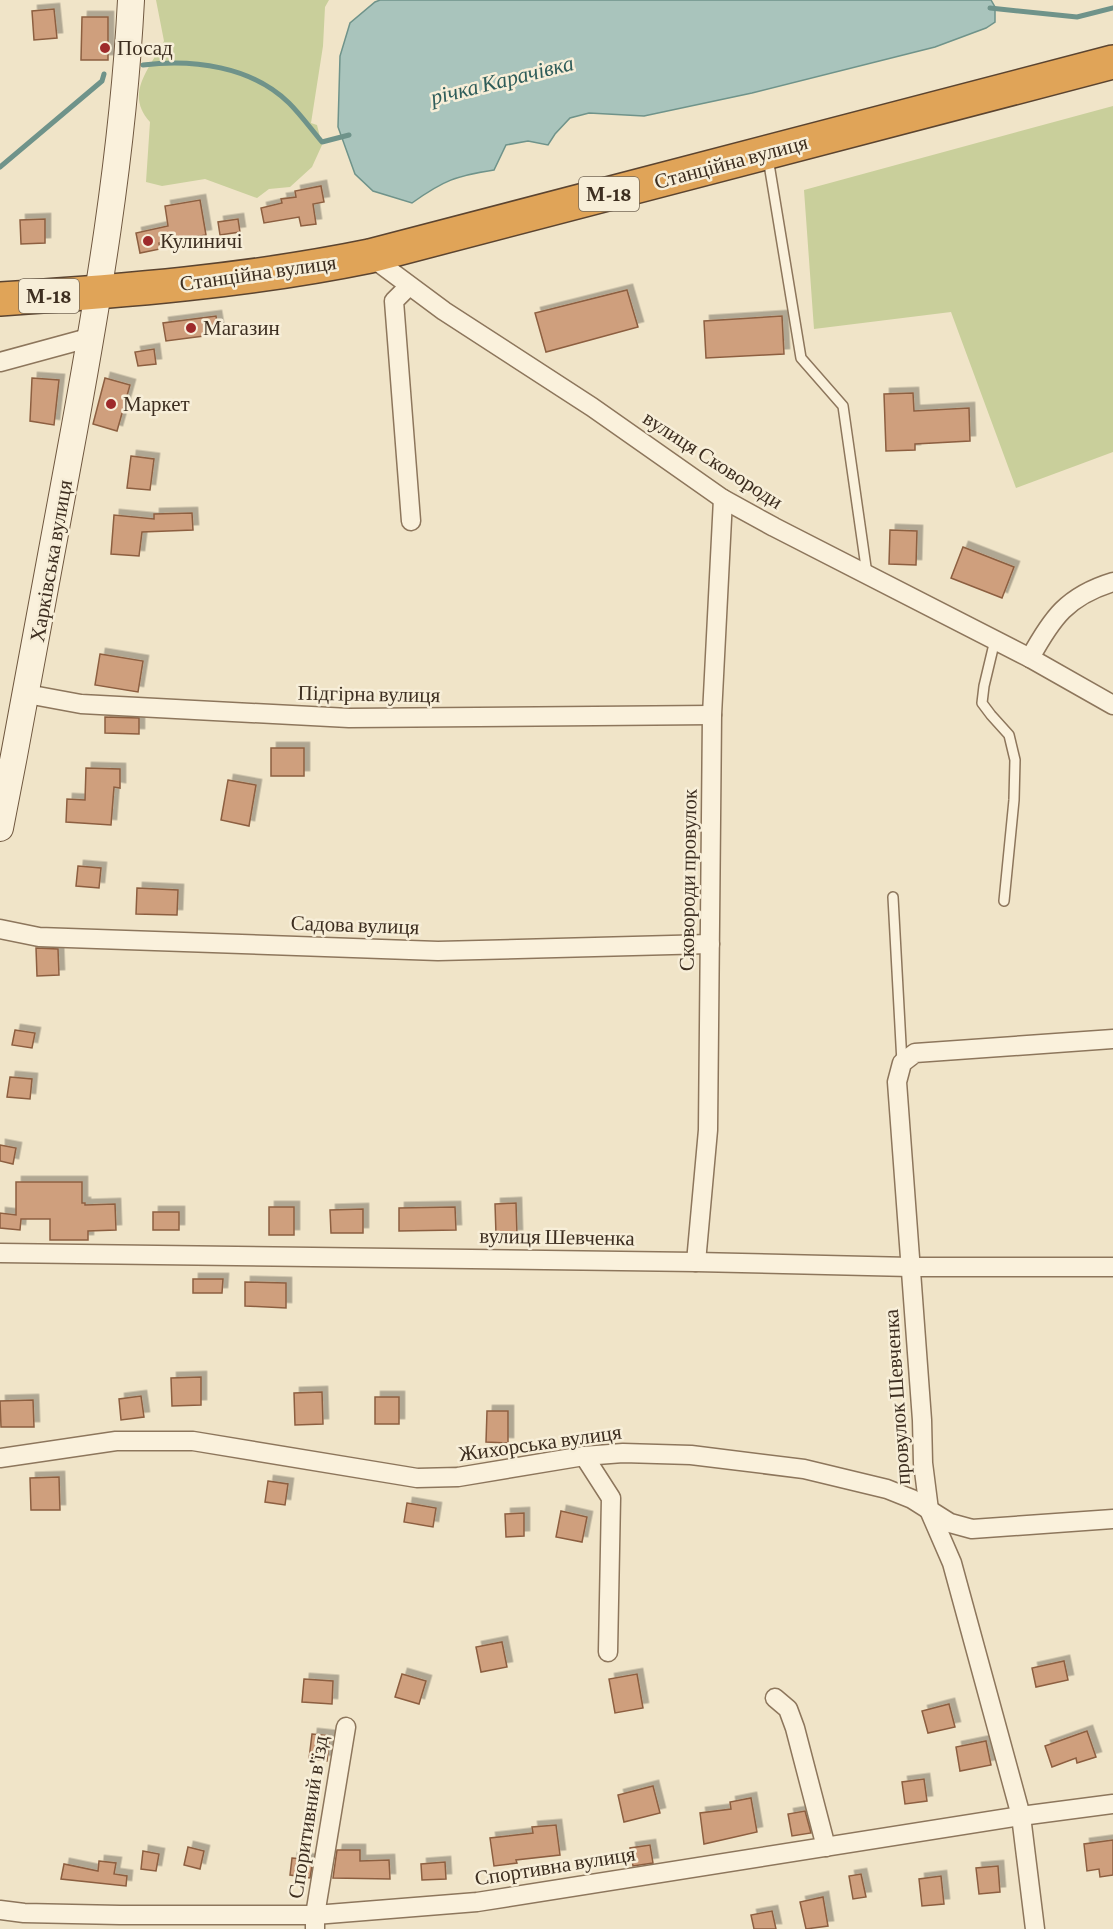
<svg xmlns="http://www.w3.org/2000/svg" width="1113" height="1929" font-family="'Crimson Pro',serif">
<defs>
<filter id="shadow"><feDropShadow dx="5.5" dy="-5.5" stdDeviation="0" flood-color="#0004"/></filter>
</defs>
<rect width="100%" height="100%" fill="#f0e4c8"/>
<g fill="#c9cf9b">
<path d="M156,0h173l-4,7 -2,39 -12,77 6,2 5,20 -10,22 -22,20 -21,2 -12,9 -52,-19 -43,7 -16,-4 4,-60c-26,-28 0,-54 14,-81z"/>
<polygon points="1113,106 1113,452 1016,488 951,312 814,329 804,190"/>
</g>
<path fill="#a9c4bc" stroke="#6f938a" stroke-width="1.5" d="M380,0h611l4,7v15l-9,6 -51,19 -183,46 -108,23 -55,-3 -19,5 -15,16 -7,11 -20,-4 -22,4 -12,25c-38,6 -50,10 -82,33l-39,-12 -18,-17 -17,-47 2,-71 10,-33 25,-21z"/>
<g fill="none" stroke-linecap="round" stroke-linejoin="round">
<g stroke="#6f938a" stroke-width="5">
<polyline points="990,8 1077,17 1113,8"/>
<path d="M143,65c50,-6 108,1 146,38 12,12 22,26 33,39l27,-7"/>
<polyline points="0,167 102,81 104,74"/>
</g>
</g>
<g fill="#cf9f7d" stroke="#8d5f41" stroke-width="1.5" filter="url(#shadow)">
<polygon points="54,9 57,38 34,40 32,11"/>
<polygon points="82,17 108,17 108,60 81,60"/>
<polygon points="321,186 324,202 313,204 316,224 301,226 299,217 264,223 261,208 282,203 281,199 296,197 295,191"/>
<polygon points="200,200 206,235 159,243 160,249 140,253 136,233 168,226 165,206"/>
<polygon points="45,219 45,243 21,244 20,220"/>
<polygon points="238,219 240,232 220,235 218,222"/>
<polygon points="627,290 638,327 546,352 535,313"/>
<polygon points="216,316 219,334 166,341 163,323"/>
<polygon points="782,316 784,354 706,358 704,321"/>
<polygon points="154,349 156,364 138,366 135,352"/>
<polygon points="32,378 59,380 54,425 30,421"/>
<polygon points="105,378 130,385 117,431 93,424"/>
<polygon points="913,393 914,411 969,408 970,441 915,444 915,450 886,451 884,394"/>
<polygon points="131,456 154,459 150,490 127,488"/>
<polygon points="192,513 193,530 142,532 139,556 111,554 114,515 154,519 154,514"/>
<polygon points="890,530 917,531 916,565 889,564"/>
<polygon points="963,547 1014,567 1002,598 951,578"/>
<polygon points="100,654 143,661 138,692 95,685"/>
<polygon points="105,717 139,718 139,734 105,733"/>
<rect x="271" y="748" width="33" height="28"/>
<polygon points="86,768 120,769 120,788 114,787 111,825 66,822 67,799 85,800"/>
<polygon points="228,780 256,785 249,826 221,820"/>
<polygon points="78,866 101,868 99,888 76,886"/>
<polygon points="137,888 178,890 177,915 136,914"/>
<polygon points="36,948 58,949 59,975 37,976"/>
<polygon points="15,1030 35,1033 32,1048 12,1045"/>
<polygon points="10,1077 32,1079 30,1099 7,1097"/>
<polygon points="0,1145 16,1148 13,1164 0,1161"/>
<polygon points="16,1182 82,1182 82,1203 85,1203 85,1205 115,1204 116,1230 88,1231 88,1240 50,1240 50,1219 21,1219 20,1230 0,1228 0,1213 16,1215"/>
<polygon points="516,1203 517,1235 496,1235 495,1204"/>
<rect x="269" y="1207" width="25" height="28"/>
<polygon points="455,1207 456,1230 399,1231 399,1208"/>
<polygon points="363,1209 363,1233 331,1233 330,1210"/>
<rect x="153" y="1212" width="26" height="18"/>
<polygon points="193,1279 223,1279 222,1293 193,1293"/>
<polygon points="245,1282 286,1283 286,1308 245,1306"/>
<polygon points="201,1377 201,1405 172,1406 171,1378"/>
<polygon points="322,1392 323,1424 295,1425 294,1393"/>
<polygon points="141,1396 144,1417 121,1420 119,1399"/>
<rect x="375" y="1397" width="24" height="27"/>
<polygon points="33,1400 34,1427 1,1427 0,1401"/>
<polygon points="487,1411 508,1411 508,1443 486,1442"/>
<polygon points="59,1477 60,1510 31,1510 30,1478"/>
<polygon points="268,1481 288,1484 285,1505 265,1502"/>
<polygon points="407,1503 436,1508 433,1527 404,1522"/>
<polygon points="561,1511 587,1517 582,1542 556,1537"/>
<polygon points="524,1513 524,1536 506,1537 505,1514"/>
<polygon points="502,1642 507,1667 481,1672 476,1647"/>
<polygon points="1064,1661 1068,1680 1036,1687 1032,1668"/>
<polygon points="402,1674 426,1681 419,1704 395,1697"/>
<polygon points="637,1674 643,1708 615,1713 609,1679"/>
<polygon points="304,1679 333,1681 332,1704 302,1702"/>
<polygon points="949,1704 955,1727 928,1733 922,1711"/>
<polygon points="1087,1731 1096,1757 1077,1763 1076,1758 1052,1767 1045,1746"/>
<polygon points="312,1734 330,1736 327,1761 309,1759"/>
<polygon points="986,1741 991,1765 960,1771 956,1747"/>
<polygon points="924,1779 927,1801 905,1804 902,1782"/>
<polygon points="653,1786 660,1813 624,1822 618,1795"/>
<polygon points="751,1798 757,1832 704,1844 700,1813 731,1809 730,1802"/>
<polygon points="805,1811 811,1833 792,1836 788,1814"/>
<polygon points="556,1825 560,1855 516,1860 517,1863 494,1866 490,1838 533,1833 532,1827"/>
<polygon points="1113,1840 1113,1875 1100,1877 1099,1869 1087,1871 1084,1844"/>
<polygon points="650,1845 653,1863 633,1866 630,1848"/>
<polygon points="188,1847 204,1851 200,1869 184,1865"/>
<polygon points="337,1850 360,1850 360,1861 389,1860 390,1879 333,1878"/>
<polygon points="143,1851 159,1854 156,1871 141,1869"/>
<polygon points="292,1858 313,1860 310,1878 290,1875"/>
<polygon points="99,1861 116,1863 114,1874 127,1876 126,1886 61,1879 64,1864 98,1871"/>
<polygon points="445,1862 446,1879 422,1880 421,1864"/>
<polygon points="998,1866 1000,1892 979,1894 976,1868"/>
<polygon points="861,1874 866,1897 853,1899 849,1876"/>
<polygon points="941,1876 944,1904 922,1906 919,1879"/>
<polygon points="823,1897 828,1926 806,1929 800,1902"/>
<polygon points="772,1911 776,1929 754,1929 751,1915"/>
</g>
<g fill="none" stroke-linecap="round" stroke-linejoin="round">
<g stroke="#8d765c" stroke-width="12">
<g id="lane">
<polyline points="768,158 801,358 843,406 867,574"/>
<polyline points="995,640 984,686 982,703 991,715 1009,735 1015,760 1014,800 1004,901"/>
<polyline points="893,897 902,1063"/>
</g>
</g>
<g stroke="#8d765c" stroke-width="21">
<g id="street">
<polyline points="370,256 444,311 592,407 723,499 774,527 1030,658 1113,705"/>
<polyline points="409,286 394,301 411,521"/>
<polyline points="0,362 92,337"/>
<path d="M1030,658c22,-40 37,-62 83,-76"/>
<polyline points="27,694 81,704 349,718 712,715"/>
<polyline points="0,929 39,937 438,951 710,944"/>
<polyline points="0,1253 696,1262 910,1267 1113,1267"/>
<polyline points="696,1262 708,1130 712,715 723,499"/>
<polyline points="584,1456 611,1498 608,1652"/>
<polyline points="0,1458 116,1441 193,1441 417,1478 458,1477 584,1456 623,1453 691,1455 804,1469 887,1489 912,1499 950,1523 972,1529 1113,1519"/>
<polyline points="775,1698 788,1709 795,1728 826,1847"/>
<polyline points="0,1910 24,1913 120,1915 315,1915 477,1902 1021,1816 1113,1804"/>
<polyline points="315,1929 315,1915 346,1727"/>
<polyline points="1035,1929 1021,1816 952,1563 929,1510 923,1463 922,1420 897,1082 902,1063 915,1053 1113,1039"/>
</g>
</g>
<g stroke="#6f573f" stroke-width="28">
<path id="secondary" d="M0,828c24,-123 47,-246 69,-370 28,-151 54,-304 62,-458"/>
</g>
<g stroke="#5b4430" stroke-width="36">
<path id="highway" d="M0,299c124,-8 248,-18 370,-43l743,-194"/>
</g>
<use href="#lane" stroke="#faf1dc" stroke-width="9"/>
<use href="#street" stroke="#faf1dc" stroke-width="18"/>
<use href="#secondary" stroke="#faf1dc" stroke-width="26"/>
<use href="#highway" stroke="#e0a458" stroke-width="33"/>
</g>
<g fill="#9e2a2b" stroke="#f7eed8" stroke-width="2">
<circle cx="105" cy="48" r="6"/>
<circle cx="148" cy="241" r="6"/>
<circle cx="191" cy="328" r="6"/>
<circle cx="111" cy="404" r="6"/>
</g>
<g text-anchor="middle" dominant-baseline="central" stroke-width="5" stroke-linejoin="round" paint-order="stroke">
<g fill="#f7eed8" stroke="#756857" stroke-width="1.5">
<rect x="579" y="177" width="60" height="34" rx="4.5"/>
<rect x="19" y="279" width="60" height="34" rx="4.5"/>
</g>
<g font-size="20" font-weight="bold" fill="#3d2e20">
<text x="609" y="194">М-18</text>
<text x="49" y="296">М-18</text>
</g>
<g font-size="21" fill="#3d2e20" stroke="#f7eed8" text-anchor="start">
<text x="117" y="48">Посад</text>
<text x="160" y="241">Кулиничі</text>
<text x="203" y="328">Магазин</text>
<text x="123" y="404">Маркет</text>
</g>
<g font-size="21" fill="#3d2e20" stroke="#f7eed8">
<text transform="translate(731 162) rotate(-15)">Станційна вулиця</text>
<text transform="translate(258 273) rotate(-8)">Станційна вулиця</text>
<text transform="translate(713 460) rotate(33)">вулиця Сковороди</text>
<text transform="translate(51 561) rotate(-80)">Харківська вулиця</text>
<text transform="translate(369 694) rotate(1)">Підгірна вулиця</text>
<text transform="translate(688 880) rotate(-89)">Сковороди провулок</text>
<text transform="translate(355 925) rotate(2)">Садова вулиця</text>
<text transform="translate(557 1237) rotate(1)">вулиця Шевченка</text>
<text transform="translate(897 1397) rotate(-94)">провулок Шевченка</text>
<text transform="translate(540 1443) rotate(-8)">Жихорська вулиця</text>
<text transform="translate(308 1817) rotate(-81)">Споритивний в'їзд</text>
<text transform="translate(555 1866) rotate(-9)">Спортивна вулиця</text>
</g>
<g font-size="22" font-style="italic" fill="#2f5d5a" stroke="#f7eed8">
<text transform="translate(502 80) rotate(-14)">річка Карачівка</text>
</g>
</g>
</svg>
